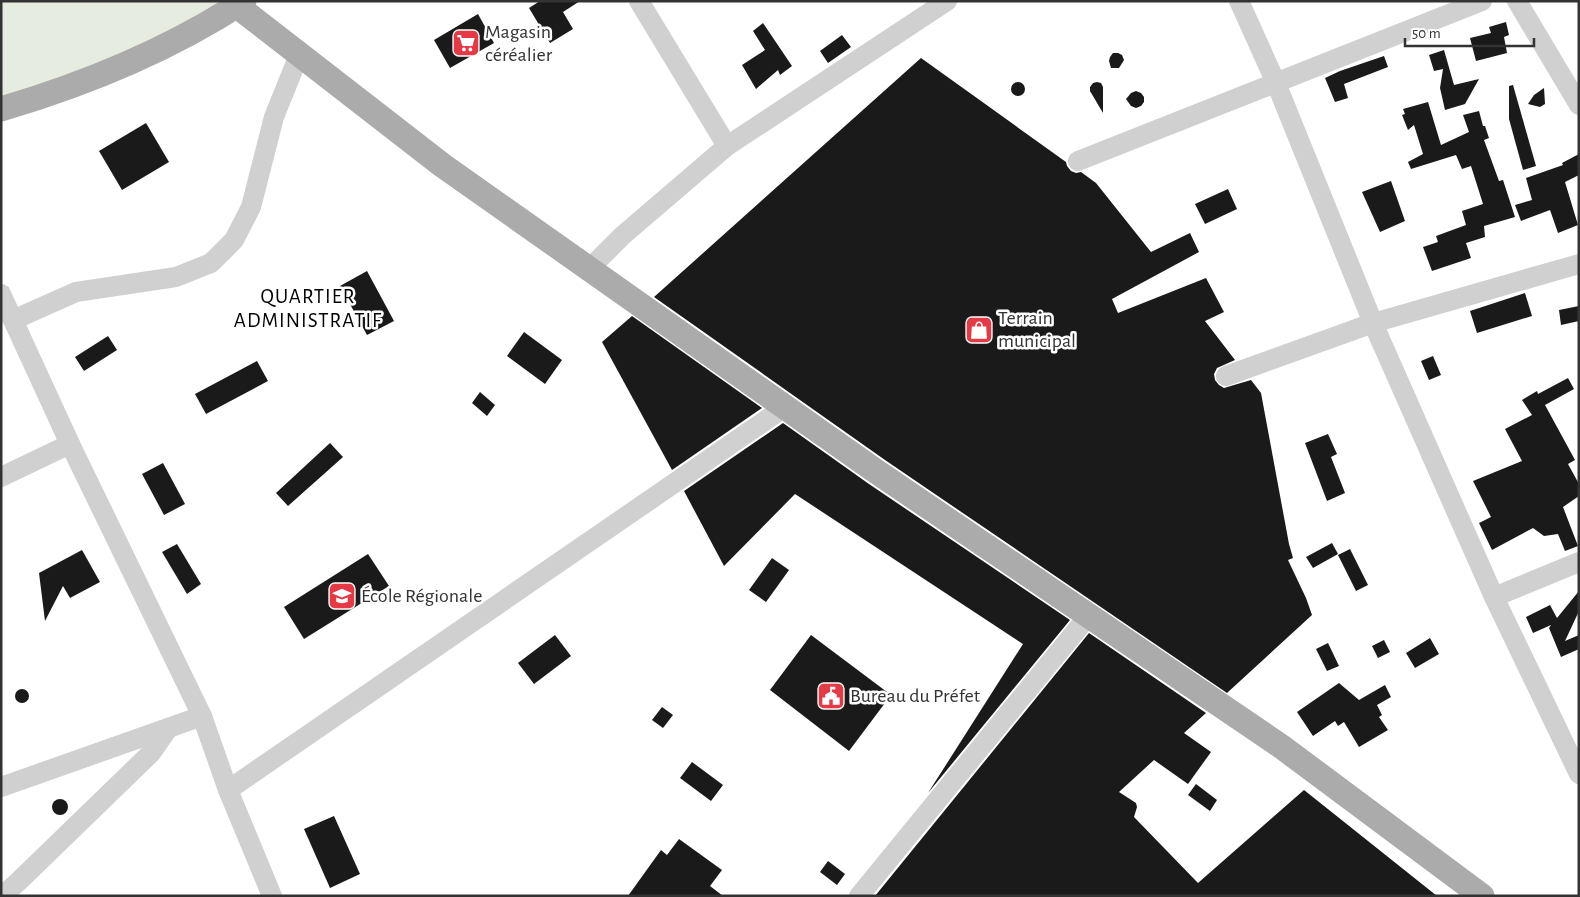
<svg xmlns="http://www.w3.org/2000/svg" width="1580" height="897" font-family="'Alegreya Sans',sans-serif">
<rect width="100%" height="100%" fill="#fff"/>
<polygon fill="#e6ecdf" points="1,1 245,1 107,73 1,100"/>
<g fill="#1a1a1a">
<polygon points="540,1 580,1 563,12 573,29 550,43 529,8"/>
<polygon points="478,14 494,43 450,68 434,40"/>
<polygon points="1506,22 1509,35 1504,37 1507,53 1476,61 1470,38 1491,33 1489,27"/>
<polygon points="763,23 792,66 780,75 778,70 756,89 742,65 765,50 753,31"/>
<polygon points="842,35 851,47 828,63 820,51"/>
<polygon points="1444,50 1454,85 1479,79 1465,104 1445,110 1440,88 1443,69 1434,71 1429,55"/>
<polygon points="1113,53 1118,53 1122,55 1124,60 1119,68 1111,68 1109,61 1110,57"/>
<polygon points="1384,56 1388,67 1344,84 1348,98 1335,102 1325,78 1340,71"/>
<polygon points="921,58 1066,162 1067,166 1071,171 1076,173 1081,172 1096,183 1151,252 1190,233 1199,252 1112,299 1118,313 1206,278 1224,312 1205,321 1235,360 1217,368 1214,374 1215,380 1219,385 1224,388 1251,380 1261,393 1289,544 1293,558 1288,560 1306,598 1312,615 1227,693 885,460 654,297"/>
<circle cx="1018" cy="89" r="7"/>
<polygon points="1097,82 1101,83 1103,87 1103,113 1090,91 1090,87 1093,83"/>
<polygon points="1513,85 1536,166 1523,170 1509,119 1509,86"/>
<polygon points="1544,88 1545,104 1540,107 1528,104 1534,95"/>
<polygon points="1136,91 1141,93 1144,97 1144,102 1141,106 1136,108 1131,106 1126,99 1131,93"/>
<polygon points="1428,102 1441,145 1469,132 1463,115 1479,111 1483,126 1485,126 1489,138 1484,140 1499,181 1503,180 1515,217 1484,226 1485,237 1466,243 1471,258 1432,271 1423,247 1438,242 1436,236 1466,225 1462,211 1483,204 1471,166 1462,169 1456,155 1411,169 1408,162 1423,154 1414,125 1408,130 1402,115 1405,114 1403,109"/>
<polygon points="146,123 169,162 122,190 99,151"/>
<polygon points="1579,154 1579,175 1565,182 1578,225 1558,233 1550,210 1521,221 1515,205 1532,200 1526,178 1563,165 1562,163"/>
<polygon points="1391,181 1405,221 1380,232 1362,192"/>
<polygon points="1228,189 1237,209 1205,224 1195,204"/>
<polygon points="367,271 394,321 367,335 340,286"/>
<polygon points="1525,293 1532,316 1477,333 1470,311"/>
<polygon points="1579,306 1579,321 1561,325 1559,310"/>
<polygon points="632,316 762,408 672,470 602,342"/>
<polygon points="524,332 562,360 545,384 507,356"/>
<polygon points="108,336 117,350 84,371 75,357"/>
<polygon points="1433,356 1441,375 1429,380 1421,361"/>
<polygon points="257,361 268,381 206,414 195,394"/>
<polygon points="1568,378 1574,389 1545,405 1575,460 1568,464 1579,484 1579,496 1563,507 1578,546 1565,551 1558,534 1544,536 1533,528 1492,550 1479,523 1491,517 1473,481 1522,461 1505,429 1532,415 1522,400 1537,391 1538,394"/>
<polygon points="480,392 495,405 487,416 472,403"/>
<polygon points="783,423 869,484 1070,620 928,793 1023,644 795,494 724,566 684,491"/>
<polygon points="1328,434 1337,454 1331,457 1345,493 1327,501 1305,443"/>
<polygon points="330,443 343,457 288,506 276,493"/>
<polygon points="163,463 185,504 164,515 142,474"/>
<polygon points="1332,543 1338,554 1313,568 1306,557"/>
<polygon points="177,544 201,584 187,594 162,552"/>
<polygon points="1350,549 1368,585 1356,591 1338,555"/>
<polygon points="82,550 100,582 70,598 63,586 45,621 39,573"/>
<polygon points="368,554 389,586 304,639 284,607"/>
<polygon points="772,558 789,570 766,602 749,590"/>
<polygon points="1579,591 1579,611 1565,641 1579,635 1579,649 1561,657 1549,628 1551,625 1533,633 1526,617 1550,605 1557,618"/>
<polygon points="1089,633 1206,713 1184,733 1211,752 1188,784 1154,760 1119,792 1136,803 1137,807 1134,817 1198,883 1304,790 1437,896 875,896"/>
<polygon points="555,635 571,656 534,684 518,663"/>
<polygon points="811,635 891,695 849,751 770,690"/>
<polygon points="1430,638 1439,654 1415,668 1406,653"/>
<polygon points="1384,640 1390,652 1378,658 1372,646"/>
<polygon points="1328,643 1339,666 1327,671 1316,649"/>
<polygon points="1339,683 1359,700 1385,685 1391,697 1377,705 1382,715 1379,717 1388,730 1359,747 1344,722 1338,726 1335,721 1313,736 1297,712"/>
<circle cx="22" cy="696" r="7"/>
<polygon points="662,707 673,715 663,728 652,720"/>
<polygon points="692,762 723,785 711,801 680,778"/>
<polygon points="1196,784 1217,800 1210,811 1188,795"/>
<circle cx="60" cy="807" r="8"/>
<polygon points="334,816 360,874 330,888 304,829"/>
<polygon points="679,839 722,870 710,886 723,896 628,896 661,850 667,855"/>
<polygon points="828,861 845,874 837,885 820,872"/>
</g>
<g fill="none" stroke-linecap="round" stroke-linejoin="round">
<g stroke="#d0d0d0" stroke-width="20">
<polyline points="639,1 727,146"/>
<polyline points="1239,1 1276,83 1373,323 1494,597 1579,774"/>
<polyline points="1517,1 1579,105"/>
<polyline points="1078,161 1482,1"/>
<polyline points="589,269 622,236 727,146 947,1"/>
<polyline points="1,294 70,444"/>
<polyline points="13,320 76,292 176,277 211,263 234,240 251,207 274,117 299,55"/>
<polyline points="1226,376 1373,323 1579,264"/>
<polyline points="1,477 70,444 202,716 228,790 272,896"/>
<polyline points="1494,597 1579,562"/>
<polyline points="1,787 202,716"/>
<polyline points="228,790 785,407"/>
<polyline points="2,896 19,881 151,753 167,730"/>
<polyline points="859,896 1089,615"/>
</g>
<g stroke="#ababab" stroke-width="25">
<polyline points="237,6 442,165 877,472 1282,747 1482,896"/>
<path d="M1,109c85,-25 168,-59 243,-108"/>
</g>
</g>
<defs>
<g id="supermarket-square" transform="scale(1.4375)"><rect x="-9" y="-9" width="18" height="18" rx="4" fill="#e63946" stroke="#fff"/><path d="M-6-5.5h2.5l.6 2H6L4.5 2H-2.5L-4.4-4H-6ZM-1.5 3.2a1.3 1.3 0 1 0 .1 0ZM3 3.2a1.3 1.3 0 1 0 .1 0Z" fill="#fff"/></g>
<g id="shop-square" transform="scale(1.4375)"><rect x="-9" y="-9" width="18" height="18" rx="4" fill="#e63946" stroke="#fff"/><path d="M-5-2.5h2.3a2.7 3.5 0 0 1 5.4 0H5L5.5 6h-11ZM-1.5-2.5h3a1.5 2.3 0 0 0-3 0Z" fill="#fff"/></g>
<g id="school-square" transform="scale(1.4375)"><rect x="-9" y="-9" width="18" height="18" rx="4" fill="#e63946" stroke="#fff"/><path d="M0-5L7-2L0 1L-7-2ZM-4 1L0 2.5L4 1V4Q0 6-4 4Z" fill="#fff"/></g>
<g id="civic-square" transform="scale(1.4375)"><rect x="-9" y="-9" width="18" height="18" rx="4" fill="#e63946" stroke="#fff"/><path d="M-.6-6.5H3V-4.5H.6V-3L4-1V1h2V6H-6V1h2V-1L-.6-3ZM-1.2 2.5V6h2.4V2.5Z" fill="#fff"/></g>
</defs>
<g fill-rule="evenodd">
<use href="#supermarket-square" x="466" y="43"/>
<use href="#shop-square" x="979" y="330"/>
<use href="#school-square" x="342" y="596"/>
<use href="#civic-square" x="831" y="696"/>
</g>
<g text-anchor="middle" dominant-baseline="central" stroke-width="5" stroke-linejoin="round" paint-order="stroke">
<g font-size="20" fill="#333" stroke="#fff" text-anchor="start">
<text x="485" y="32">Magasin<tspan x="485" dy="23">céréalier</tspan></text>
<text x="998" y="318">Terrain<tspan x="998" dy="23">municipal</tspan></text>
<text x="361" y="596">École Régionale</text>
<text x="850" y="696">Bureau du Préfet</text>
</g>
<g font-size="21" letter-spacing="1" fill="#000" stroke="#fff">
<text x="308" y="296">QUARTIER<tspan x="308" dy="24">ADMINISTRATIF</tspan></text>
</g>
</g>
<rect width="1580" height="897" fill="none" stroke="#333333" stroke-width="5"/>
<path d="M1405 38v8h129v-8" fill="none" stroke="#333333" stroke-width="2.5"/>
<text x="1412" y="38" font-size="15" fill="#333333" stroke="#ffffff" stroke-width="4" paint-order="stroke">50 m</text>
</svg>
